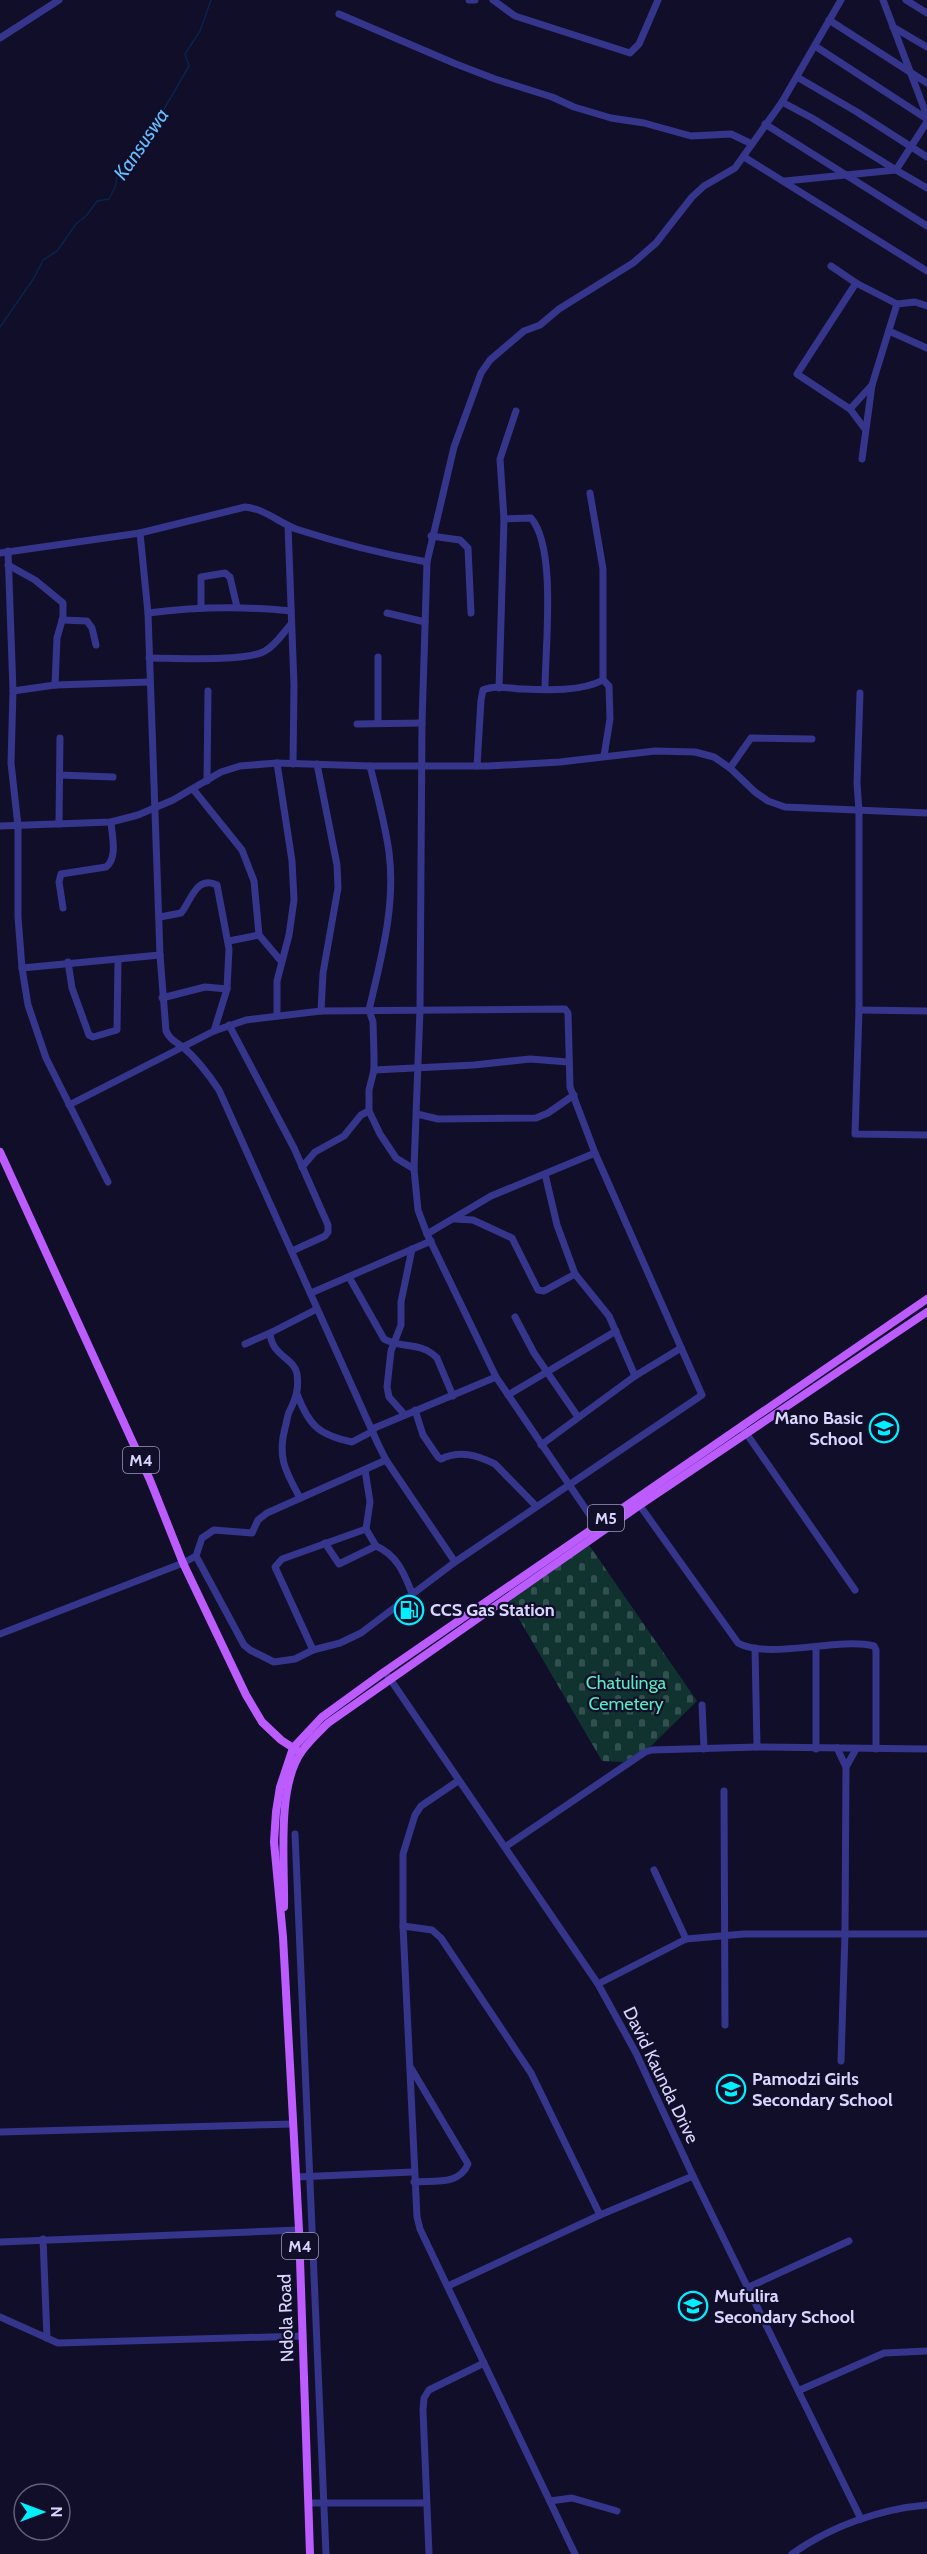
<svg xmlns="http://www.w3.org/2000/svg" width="927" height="2554" font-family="Cabin,sans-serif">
<defs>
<pattern id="cemetery-stones" width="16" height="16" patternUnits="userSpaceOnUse" patternTransform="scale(1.5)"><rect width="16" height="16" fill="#103330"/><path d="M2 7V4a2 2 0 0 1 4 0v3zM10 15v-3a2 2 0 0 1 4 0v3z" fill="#32504f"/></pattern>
</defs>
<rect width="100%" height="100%" fill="#110e29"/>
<polygon fill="url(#cemetery-stones)" points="589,1545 697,1701 649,1748 623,1762 602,1761 508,1600"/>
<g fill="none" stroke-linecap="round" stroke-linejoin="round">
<polyline stroke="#08244d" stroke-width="1.5" points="0,327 34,278 43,260 57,251 76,224 87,215 97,201 109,199 116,185 117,173 137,156 189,66 185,54 200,31 211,0"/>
<g stroke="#35358b" stroke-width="7">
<polyline points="469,0 475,0"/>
<polyline points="493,0 515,16 630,53 639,44 658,0"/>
<polyline points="883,0 927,116"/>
<polyline points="906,0 927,13"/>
<polyline points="339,14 456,64 495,79 552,97 574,107 611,118 644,123 691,136 731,134 752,144"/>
<polyline points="829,20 927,83"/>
<polyline points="893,27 927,47"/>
<polyline points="0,38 59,0"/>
<polyline points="815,46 927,119"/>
<polyline points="797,77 857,112 927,157"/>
<polyline points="782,102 812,118 896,170 785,181"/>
<polyline points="927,122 896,170 927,188"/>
<polyline points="765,124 927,226"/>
<polyline points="744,157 927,271"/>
<polyline points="831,266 856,283 897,304"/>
<polyline points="856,283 797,374 850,409 865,429"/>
<polyline points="889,331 927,348"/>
<polyline points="850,409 872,385 897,304 915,302 927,306"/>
<polyline points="862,459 872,385"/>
<path d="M504,519l27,-1c26,30 14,131 14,171"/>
<polyline points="288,526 294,685 293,764"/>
<polyline points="431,536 460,540 468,548 471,613"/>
<polyline points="8,551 13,691 11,763 18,826 18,917 22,968 160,955"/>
<path d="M0,553l140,-20 105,-26c20,2 33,15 51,22 43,14 86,25 131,33"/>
<polyline points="8,565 35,580 63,603 63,617 57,638 55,685"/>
<polyline points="201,608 201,577 225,573 230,577 237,607"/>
<path d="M148,613c47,-6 95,-7 143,-2"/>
<polyline points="387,613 425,622"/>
<polyline points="62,620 87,621 92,628 96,645"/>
<polyline points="378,657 378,723"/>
<path d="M149,658c23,0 98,4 116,-7 11,-6 18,-18 26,-27"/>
<polyline points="603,680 609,686 610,719 604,756"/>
<polyline points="499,688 504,519 500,459 516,411"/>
<polyline points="13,691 55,685 149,682"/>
<polyline points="860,693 857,783 859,812 859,1010 855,1134 927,1135"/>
<polyline points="357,724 422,723"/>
<polyline points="277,763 292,861 294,900 289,935 277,981 277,1016"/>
<polyline points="317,764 337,865 338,888 323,973 321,1011"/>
<path d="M370,766c7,28 15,57 19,86 7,54 -8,106 -20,158l4,12 1,33v15l-5,20v21l11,23 16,24 18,11"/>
<path d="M477,766l4,-66 2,-10c11,-5 25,-2 37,-1 25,1 61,3 83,-9v-111l-13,-76"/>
<polyline points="730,768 751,738 812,739"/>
<polyline points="60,775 113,777"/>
<polyline points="207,781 208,691"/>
<polyline points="193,789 242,850 254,881 259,935 281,961"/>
<polyline points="59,824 60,738"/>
<polyline points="0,826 111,822 138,815 173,800 221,772 240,766 277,763 370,766 488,766 560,762 655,751 695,752 714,757 730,768 755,792 768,801 785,807 927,813"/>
<path d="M63,908l-4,-26 2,-8 45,-7c12,-9 6,-31 5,-45"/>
<path d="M160,917l21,-4c10,-12 15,-38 36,-28l12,64 -2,40 -13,42"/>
<polyline points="229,941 259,935"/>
<polyline points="68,962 72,988 89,1035 93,1037 117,1030 118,960"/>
<polyline points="22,968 28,1005 46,1058 108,1182"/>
<polyline points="162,998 205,987 227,989"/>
<polyline points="859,1010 927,1011"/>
<polyline points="229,1025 294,1148 328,1225 328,1232 325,1236 292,1251"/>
<polyline points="374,1070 474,1065 530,1059 568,1062"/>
<path d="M69,1105l145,-74 32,-11 75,-9 244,-2 3,4 2,74 25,66 107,242 -247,167 -69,-102 -8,-16 -159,-354c-10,-15 -21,-30 -35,-42 -8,-6 -14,-8 -18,-17l-6,-76 -12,-342 -8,-80"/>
<polyline points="417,1114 438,1119 536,1118 548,1113 574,1095"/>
<polyline points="302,1167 315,1152 344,1136 361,1115 369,1111"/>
<polyline points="545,1174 557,1225 575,1274 609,1316 635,1376 681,1348"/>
<polyline points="455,1219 473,1220 512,1238 538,1290 544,1291 575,1274"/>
<polyline points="427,1234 491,1196 595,1153"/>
<path d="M349,1277l35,62c17,10 37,2 53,19l16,38"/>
<polyline points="311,1293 431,1241"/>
<polyline points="515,1317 534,1353 578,1417"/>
<polyline points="245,1344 270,1333"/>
<path d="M297,1394c12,32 22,41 55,48l21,-11"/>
<polyline points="508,1395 616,1331"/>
<path d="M415,1410l8,25 15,22 3,2c19,-9 36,-4 54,5l41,42"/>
<polyline points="405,1415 389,1397 387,1387 391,1351 401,1325 401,1302 412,1249"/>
<polyline points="372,1429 496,1377"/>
<polyline points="744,1430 855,1590"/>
<polyline points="541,1445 635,1376"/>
<polyline points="365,1470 370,1502 366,1529 376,1546"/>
<path d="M300,1498c-14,-26 -23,-40 -15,-70 2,-6 2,-13 5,-18 6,-12 9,-21 7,-36 -3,-17 -25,-17 -27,-41l47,-24"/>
<path d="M638,1503l100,140c30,17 100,-6 136,3l2,4v99"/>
<polyline points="600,1530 496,1377 427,1234 418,1210 414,1169 420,1009 422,723 427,562 454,447 481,373 490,360 524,331 540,325 559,309 633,263 656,243 692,197 704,186 735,168 782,102 841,0"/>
<path d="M325,1543l14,21 37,-18c21,9 28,27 36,47"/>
<polyline points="196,1556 244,1645 250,1650 274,1662 295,1659 313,1650 340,1643 361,1633 455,1562"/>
<polyline points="0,1634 183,1563 196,1556 202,1538 214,1530 252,1533 258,1520 267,1513 386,1460"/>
<polyline points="755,1648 757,1747"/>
<polyline points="313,1650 275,1567 282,1559 366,1529"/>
<polyline points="388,1676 598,1984 636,2053 693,2176 861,2519"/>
<polyline points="702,1705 704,1749"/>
<polyline points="837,1748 846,1767 845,1933 841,2061"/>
<polyline points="816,1749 816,1647"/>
<polyline points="846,1767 856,1749"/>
<polyline points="458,1781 421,1806 415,1815 403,1854 403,1926 417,2217 420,2229 575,2554"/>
<polyline points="724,1791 725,2025"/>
<polyline points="295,1834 326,2554"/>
<polyline points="505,1847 645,1752 652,1750 757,1747 927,1749"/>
<polyline points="654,1870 686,1939"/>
<polyline points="403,1926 432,1930 441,1938 531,2073 600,2215"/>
<polyline points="598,1984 686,1939 744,1934 927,1934"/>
<path d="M411,2068l57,96c-9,22 -35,16 -54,18"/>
<polyline points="0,2132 293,2124"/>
<polyline points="296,2177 413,2172"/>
<polyline points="43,2239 47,2338"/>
<polyline points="0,2242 299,2230"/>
<polyline points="448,2286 600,2215 693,2176"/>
<polyline points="749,2287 849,2241"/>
<polyline points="0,2317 58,2343 303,2336"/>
<polyline points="800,2390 884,2353 927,2351"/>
<polyline points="550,2501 572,2498 617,2511"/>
<polyline points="308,2503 426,2503"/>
<polyline points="429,2554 423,2410 424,2398 429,2390 484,2363"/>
<path d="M792,2554c39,-28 88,-45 135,-49"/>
</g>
<g stroke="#bc5cff" stroke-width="8">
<polyline points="0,1152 150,1480 183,1563 246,1695 262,1722 281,1740 298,1751"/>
<path d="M284,1907c1,-44 -8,-120 18,-156 8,-11 17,-19 26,-28l312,-218 287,-193"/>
<polyline points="310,2554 299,2230 283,1937 274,1842 276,1812 280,1787 293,1748 322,1717 384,1672 927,1299"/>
</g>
</g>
<defs>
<g id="school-ring" transform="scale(1.5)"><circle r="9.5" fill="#110e29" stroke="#01efff" stroke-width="1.5"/><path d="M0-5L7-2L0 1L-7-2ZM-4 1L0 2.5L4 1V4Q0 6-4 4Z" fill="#01efff"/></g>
<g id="fuel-ring" transform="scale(1.5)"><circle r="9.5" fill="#110e29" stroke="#01efff" stroke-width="1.5"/><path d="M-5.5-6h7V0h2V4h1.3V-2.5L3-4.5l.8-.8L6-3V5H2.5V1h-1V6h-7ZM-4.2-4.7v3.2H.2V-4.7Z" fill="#01efff"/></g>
</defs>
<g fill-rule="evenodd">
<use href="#school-ring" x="884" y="1428"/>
<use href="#fuel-ring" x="409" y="1610"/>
<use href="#school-ring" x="731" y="2089"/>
<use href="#school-ring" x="693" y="2306"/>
</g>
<g text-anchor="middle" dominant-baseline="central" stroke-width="4.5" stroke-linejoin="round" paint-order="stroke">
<g fill="#110e29" stroke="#9d99bf" stroke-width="1.5">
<rect x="123" y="1447" width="36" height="26" rx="4.5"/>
<rect x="588" y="1505" width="36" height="26" rx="4.5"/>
<rect x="282" y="2233" width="36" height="26" rx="4.5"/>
</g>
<g font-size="16" font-weight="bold" fill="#d9d5ff">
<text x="141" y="1460">M4</text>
<text x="606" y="1518">M5</text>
<text x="300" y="2246">M4</text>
</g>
<g font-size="18" font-weight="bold" fill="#d9d5ff" stroke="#110e29" text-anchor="start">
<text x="863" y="1418" text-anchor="end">Mano Basic<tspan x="863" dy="21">School</tspan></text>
<text x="430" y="1610">CCS Gas Station</text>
<text x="752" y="2079">Pamodzi Girls<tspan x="752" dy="21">Secondary School</tspan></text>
<text x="714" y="2296">Mufulira<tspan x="714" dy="21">Secondary School</tspan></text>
</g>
<g font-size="18" fill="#57e9bf" stroke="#110e29">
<text x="626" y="1683">Chatulinga<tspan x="626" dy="21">Cemetery</tspan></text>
</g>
<g font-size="18" fill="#d9d5ff" stroke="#110e29">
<text transform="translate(661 2075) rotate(64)">David Kaunda Drive</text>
<text transform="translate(286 2318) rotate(-92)">Ndola Road</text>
</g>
<g font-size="20" font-style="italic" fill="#63bdff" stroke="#110e29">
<text transform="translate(141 144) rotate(-56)">Kansuswa</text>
</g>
</g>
<g transform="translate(42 2512) rotate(90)"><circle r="28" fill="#110e29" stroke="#615e7f" stroke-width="1.5"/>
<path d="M0-4.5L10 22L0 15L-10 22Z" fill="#01efff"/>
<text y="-9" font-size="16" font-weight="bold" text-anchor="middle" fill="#d9d5ff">N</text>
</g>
</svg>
